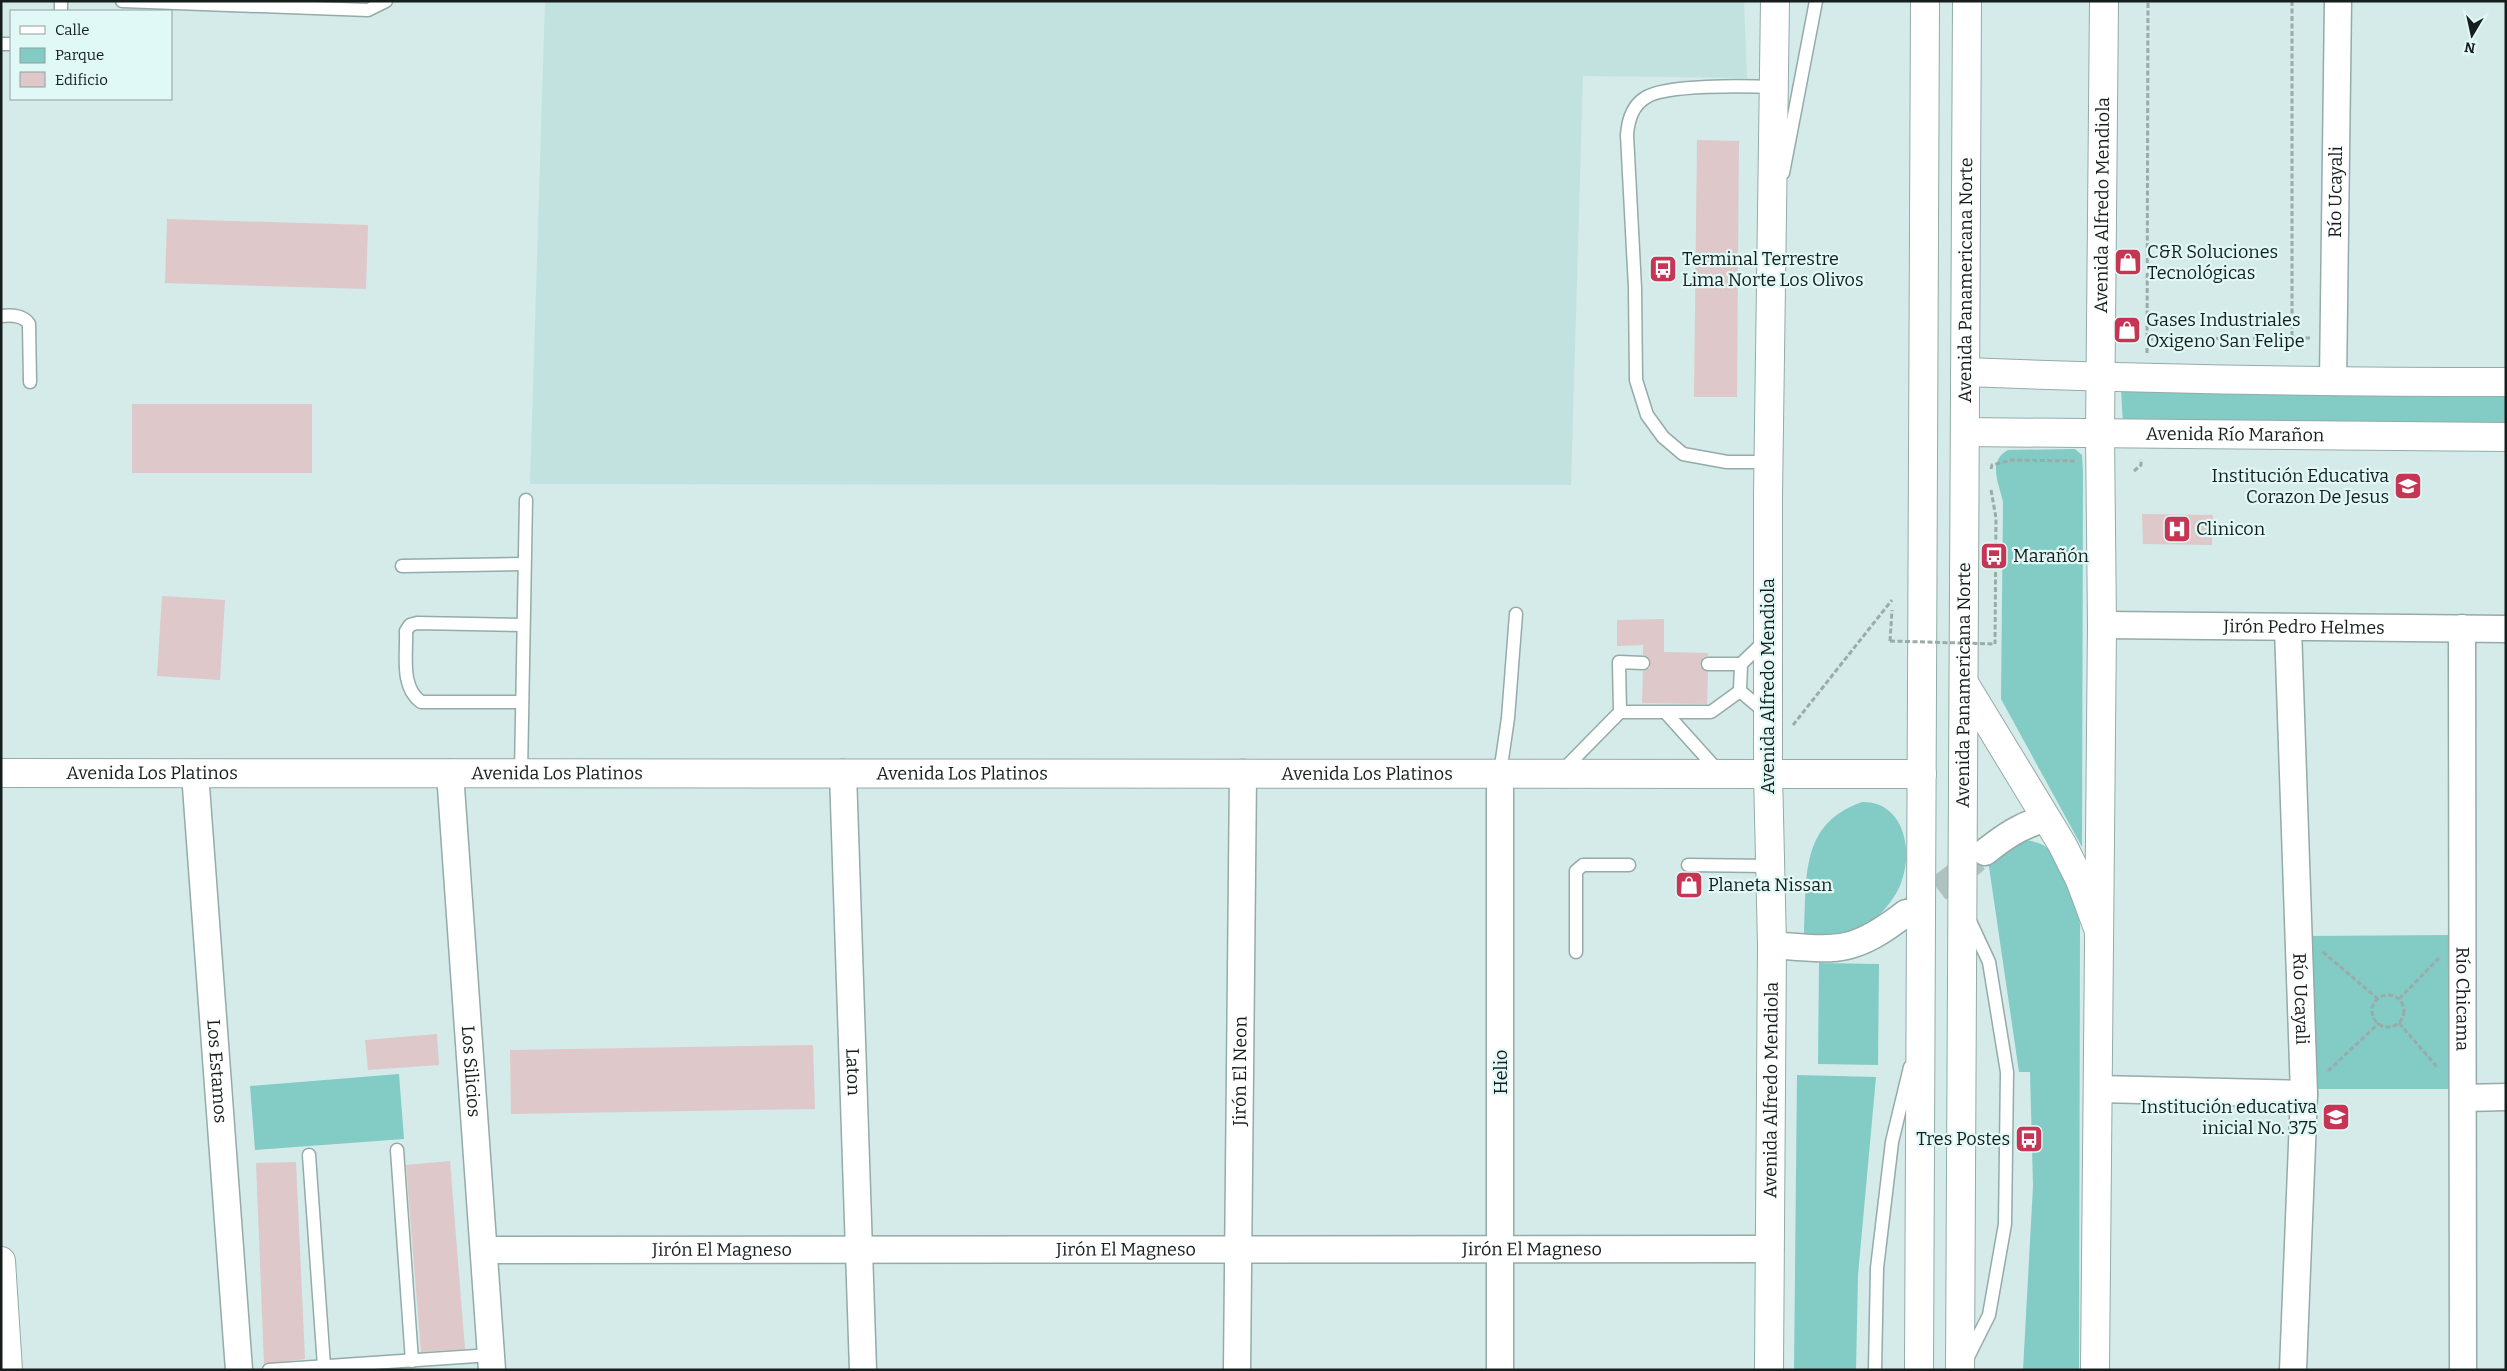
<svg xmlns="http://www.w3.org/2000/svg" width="2507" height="1371" font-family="Bitter,serif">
<rect width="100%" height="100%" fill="#d4ebe9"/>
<polygon fill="#c1e2df" points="545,1 1744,1 1747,78 1583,76 1571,485 530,484"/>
<g fill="#83cbc5">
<polygon points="2121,389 2506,393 2506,426 2123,425"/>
<path d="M2075,449l7,6 1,17 -1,375 -81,-148 2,-197c-4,-19 -16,-41 5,-52z"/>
<path d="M1862,802c42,-1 52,49 39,81 -8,21 -27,40 -47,48 -16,5 -33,3 -50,3 3,-56 -5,-110 58,-132z"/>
<path d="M2019,840c11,0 25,2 32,12 14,18 25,50 29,72l-1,446h-56l10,-184 -3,-114h-11l-31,-212z"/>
<polygon points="2451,935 2455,1089 2308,1089 2305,936"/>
<polygon points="1819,963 1879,964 1878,1065 1818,1064"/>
<polygon points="399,1074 404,1139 255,1150 250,1086"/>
<polygon points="1797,1075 1876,1077 1858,1275 1856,1370 1794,1370"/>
</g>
<g fill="#dec8c9">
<polygon points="1697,140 1739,141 1737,397 1694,397"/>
<polygon points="167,219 368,225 366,289 165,283"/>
<rect x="132" y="404" width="180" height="69"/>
<polygon points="2142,514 2213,515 2212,545 2143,544"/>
<polygon points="162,596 225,600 220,680 157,676"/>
<polygon points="1664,619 1664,652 1708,653 1708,656 1704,657 1700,664 1701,668 1708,672 1707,704 1642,703 1643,671 1650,668 1650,660 1643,655 1643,645 1617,646 1617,620"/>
<polygon points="437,1034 439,1065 368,1070 365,1040"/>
<polygon points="813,1045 815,1109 511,1114 510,1050"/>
<polygon points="450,1161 465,1349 421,1352 406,1165"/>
<polygon points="296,1162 305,1359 264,1364 256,1163"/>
</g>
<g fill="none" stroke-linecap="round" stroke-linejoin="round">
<polyline stroke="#aec2c0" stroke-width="26" stroke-dasharray="26 13" stroke-linecap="butt" points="1907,913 1977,859"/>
<g stroke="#94aba8" stroke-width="15">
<g id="service">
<polyline points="122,1 368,10 386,1"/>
<polyline points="61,11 61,1"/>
<polyline points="1,44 11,44"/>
<polyline points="1783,173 1816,1"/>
<path d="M1,316c11,-1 22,-1 28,8l1,58"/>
<path d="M1769,462h-42l-44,-8 -20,-17 -16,-22 -11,-35 -1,-92 -8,-153c1,-14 5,-29 18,-37 19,-14 103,-12 129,-11"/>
<polyline points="402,566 524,564"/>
<polyline points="1708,664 1741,664"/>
<path d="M522,702h-101c-21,-15 -14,-47 -15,-71l4,-6 7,-2 106,2"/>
<polyline points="1620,712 1711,712 1740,691"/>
<polyline points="1666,713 1720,773"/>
<polyline points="1766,713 1740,691 1741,664 1766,640"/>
<polyline points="1561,772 1620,712 1619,662 1643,663"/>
<polyline points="521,773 526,500"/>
<polyline points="1500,773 1508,718 1516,614"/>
<polyline points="1688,865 1769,866"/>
<polyline points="1576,952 1576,871 1583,865 1629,865"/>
<polyline points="397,1150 412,1361"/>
<polyline points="309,1155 324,1366"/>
<polyline points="1967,1359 1989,1315 2005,1224 2007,1072 1989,962 1969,919"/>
<polyline points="269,1370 491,1355"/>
<polyline points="1875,1370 1877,1268 1892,1142 1910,1067"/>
</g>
</g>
<g stroke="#94aba8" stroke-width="29">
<g id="minor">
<path id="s1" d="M2333,382l5,-381"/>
<path id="s2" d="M2102,625l404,4"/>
<path id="s3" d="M2288,628l16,466 -11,276"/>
<path id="s4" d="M2462,628l1,742"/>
<path id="s5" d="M195,773l44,597"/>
<path id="s6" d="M450,773l42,597"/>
<path id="s7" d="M843,773l20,597"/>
<path d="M1985,852c19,-15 36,-27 60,-33"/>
<path d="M1772,945c65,5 80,10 134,-32"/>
<polyline points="2098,1089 2304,1094"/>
<polyline points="2464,1098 2506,1097"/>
<path id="s8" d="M484,1250l1286,-1"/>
<path id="s9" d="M1237,1370l6,-597"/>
<polyline points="1500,1370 1500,773"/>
</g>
</g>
<g stroke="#94aba8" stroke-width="30">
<g id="tertiary">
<path d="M1965,372c180,7 360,10 541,10"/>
<path id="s10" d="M1965,432l541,5"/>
<path id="s11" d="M1,773l1921,1"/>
</g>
</g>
<g stroke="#94aba8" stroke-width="30">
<g id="secondary">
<polyline points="1,1261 8,1370"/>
<path id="s12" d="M1769,1370l3,-425 -4,-172v-277l7,-495"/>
<path id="s13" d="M2095,1370l7,-745 -2,-191 4,-433"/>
</g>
</g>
<g stroke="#94aba8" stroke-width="30">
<g id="motorway">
<polyline points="1964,683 2062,844 2080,880 2099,931"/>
<polyline points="1919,1370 1925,1"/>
<path id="s14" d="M1960,1370l7,-1369"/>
</g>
</g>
<g stroke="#99acaa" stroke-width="3" stroke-dasharray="5 2.5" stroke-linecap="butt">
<polyline points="2292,1 2292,338"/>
<polyline points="2148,339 2310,338"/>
<polyline points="2147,353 2148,1"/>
<polyline points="1991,469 1992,465 2012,460 2076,461"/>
<polyline points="2134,471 2141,465 2141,459"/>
<polyline points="1991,490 1996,518 1995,644"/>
<polyline points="1890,641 1892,610"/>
<polyline points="1793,725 1892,600"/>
<polyline points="2323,952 2378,999"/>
<circle cx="2388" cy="1011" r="16"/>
<polyline points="2399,999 2439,958"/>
<polyline points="2399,1023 2438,1068"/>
<polyline points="2328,1071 2379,1023"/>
</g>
<use href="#service" stroke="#fff" stroke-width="12"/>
<use href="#minor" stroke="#fff" stroke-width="26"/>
<use href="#tertiary" stroke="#fff" stroke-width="28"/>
<use href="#secondary" stroke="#fff" stroke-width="28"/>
<use href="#motorway" stroke="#fff" stroke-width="28"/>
<polyline stroke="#99acaa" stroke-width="3" stroke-dasharray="5 2.5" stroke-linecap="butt" points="1890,641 1995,644"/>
</g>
<defs>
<g id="shop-square" transform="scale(1.4375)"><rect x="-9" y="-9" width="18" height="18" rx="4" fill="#c63654" stroke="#e1f9f6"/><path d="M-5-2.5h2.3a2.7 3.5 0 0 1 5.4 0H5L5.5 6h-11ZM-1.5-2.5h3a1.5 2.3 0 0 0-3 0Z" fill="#fff"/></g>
<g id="bus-square" transform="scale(1.4375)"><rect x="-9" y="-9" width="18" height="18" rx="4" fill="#c63654" stroke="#e1f9f6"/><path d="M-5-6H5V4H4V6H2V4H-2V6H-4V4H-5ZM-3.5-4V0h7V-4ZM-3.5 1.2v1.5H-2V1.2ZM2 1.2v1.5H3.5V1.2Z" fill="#fff"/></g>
<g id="school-square" transform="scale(1.4375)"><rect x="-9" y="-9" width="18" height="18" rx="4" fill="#c63654" stroke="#e1f9f6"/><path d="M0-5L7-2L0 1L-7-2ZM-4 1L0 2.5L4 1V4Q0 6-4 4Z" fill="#fff"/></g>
<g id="hospital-square" transform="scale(1.4375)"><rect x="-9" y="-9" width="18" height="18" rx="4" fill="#c63654" stroke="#e1f9f6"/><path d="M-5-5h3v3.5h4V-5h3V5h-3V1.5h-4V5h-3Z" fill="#fff"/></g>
</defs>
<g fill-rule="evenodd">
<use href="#shop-square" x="2128" y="262"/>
<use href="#bus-square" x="1663" y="269"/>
<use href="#shop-square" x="2127" y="330"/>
<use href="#school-square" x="2408" y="486"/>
<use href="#hospital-square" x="2177" y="529"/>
<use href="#bus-square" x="1994" y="556"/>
<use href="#shop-square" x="1689" y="885"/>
<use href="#school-square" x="2336" y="1117"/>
<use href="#bus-square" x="2029" y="1139"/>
</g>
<g text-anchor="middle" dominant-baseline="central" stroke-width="4.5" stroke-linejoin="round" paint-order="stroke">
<g font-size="18" fill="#151e1d" stroke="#e1f9f6">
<text stroke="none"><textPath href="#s1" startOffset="190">Río Ucayali</textPath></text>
<text stroke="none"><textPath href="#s13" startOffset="1165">Avenida Alfredo Mendiola</textPath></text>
<text stroke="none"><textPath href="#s14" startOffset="1090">Avenida Panamericana Norte</textPath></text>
<text stroke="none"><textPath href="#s10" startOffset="270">Avenida Río Marañon</textPath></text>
<text stroke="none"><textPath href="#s2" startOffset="202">Jirón Pedro Helmes</textPath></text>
<text stroke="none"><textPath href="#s14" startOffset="685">Avenida Panamericana Norte</textPath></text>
<text transform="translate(1768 686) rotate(-90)">Avenida Alfredo Mendiola</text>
<text stroke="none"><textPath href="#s11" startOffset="151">Avenida Los Platinos</textPath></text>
<text stroke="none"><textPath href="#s11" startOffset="556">Avenida Los Platinos</textPath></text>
<text stroke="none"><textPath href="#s11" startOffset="961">Avenida Los Platinos</textPath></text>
<text stroke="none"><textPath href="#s11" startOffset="1366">Avenida Los Platinos</textPath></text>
<text stroke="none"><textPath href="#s3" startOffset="371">Río Ucayali</textPath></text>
<text stroke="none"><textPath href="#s4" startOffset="371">Río Chicama</textPath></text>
<text stroke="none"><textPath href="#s5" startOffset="299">Los Estamos</textPath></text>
<text stroke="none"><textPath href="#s6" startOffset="299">Los Silicios</textPath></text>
<text stroke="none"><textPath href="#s9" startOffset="299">Jirón El Neon</textPath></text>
<text stroke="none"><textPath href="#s7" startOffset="299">Laton</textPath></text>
<text transform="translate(1501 1072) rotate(-90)">Helio</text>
<text stroke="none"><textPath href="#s12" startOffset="280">Avenida Alfredo Mendiola</textPath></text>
<text stroke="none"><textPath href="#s8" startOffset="1048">Jirón El Magneso</textPath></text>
<text stroke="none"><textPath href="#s8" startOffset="238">Jirón El Magneso</textPath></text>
<text stroke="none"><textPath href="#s8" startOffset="642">Jirón El Magneso</textPath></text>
</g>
<g font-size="18" fill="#151e1d" stroke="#e1f9f6" text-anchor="start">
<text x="2147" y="252">C&amp;R Soluciones<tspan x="2147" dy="21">Tecnológicas</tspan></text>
<text x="1682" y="259">Terminal Terrestre<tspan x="1682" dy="21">Lima Norte Los Olivos</tspan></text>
<text x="2146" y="320">Gases Industriales<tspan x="2146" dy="21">Oxigeno San Felipe</tspan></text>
<text x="2389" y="476" text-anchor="end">Institución Educativa<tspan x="2389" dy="21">Corazon De Jesus</tspan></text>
<text x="2196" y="529">Clinicon</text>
<text x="2013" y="556">Marañón</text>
<text x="1708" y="885">Planeta Nissan</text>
<text x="2317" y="1107" text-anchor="end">Institución educativa<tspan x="2317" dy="21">inicial No. 375</tspan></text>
<text x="2010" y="1139" text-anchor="end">Tres Postes</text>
</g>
</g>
<rect width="2507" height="1371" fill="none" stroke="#151e1d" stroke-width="5"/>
<rect x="10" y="10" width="162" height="90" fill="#e1f9f6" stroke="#8fa19f"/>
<rect x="20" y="26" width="25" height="8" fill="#ffffff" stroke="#8fa19f"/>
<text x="55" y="35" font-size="15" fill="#151e1d">Calle</text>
<rect x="20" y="48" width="25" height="15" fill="#83cbc5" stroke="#8fa19f"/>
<text x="55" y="60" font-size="15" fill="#151e1d">Parque</text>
<rect x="20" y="72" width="25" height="15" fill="#dec8c9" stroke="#8fa19f"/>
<text x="55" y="85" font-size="15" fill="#151e1d">Edificio</text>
<g transform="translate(2472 35) rotate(189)" stroke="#e1f9f6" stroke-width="4" paint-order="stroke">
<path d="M0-4L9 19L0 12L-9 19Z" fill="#151e1d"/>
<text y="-8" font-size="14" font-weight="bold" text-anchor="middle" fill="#151e1d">N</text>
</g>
</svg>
